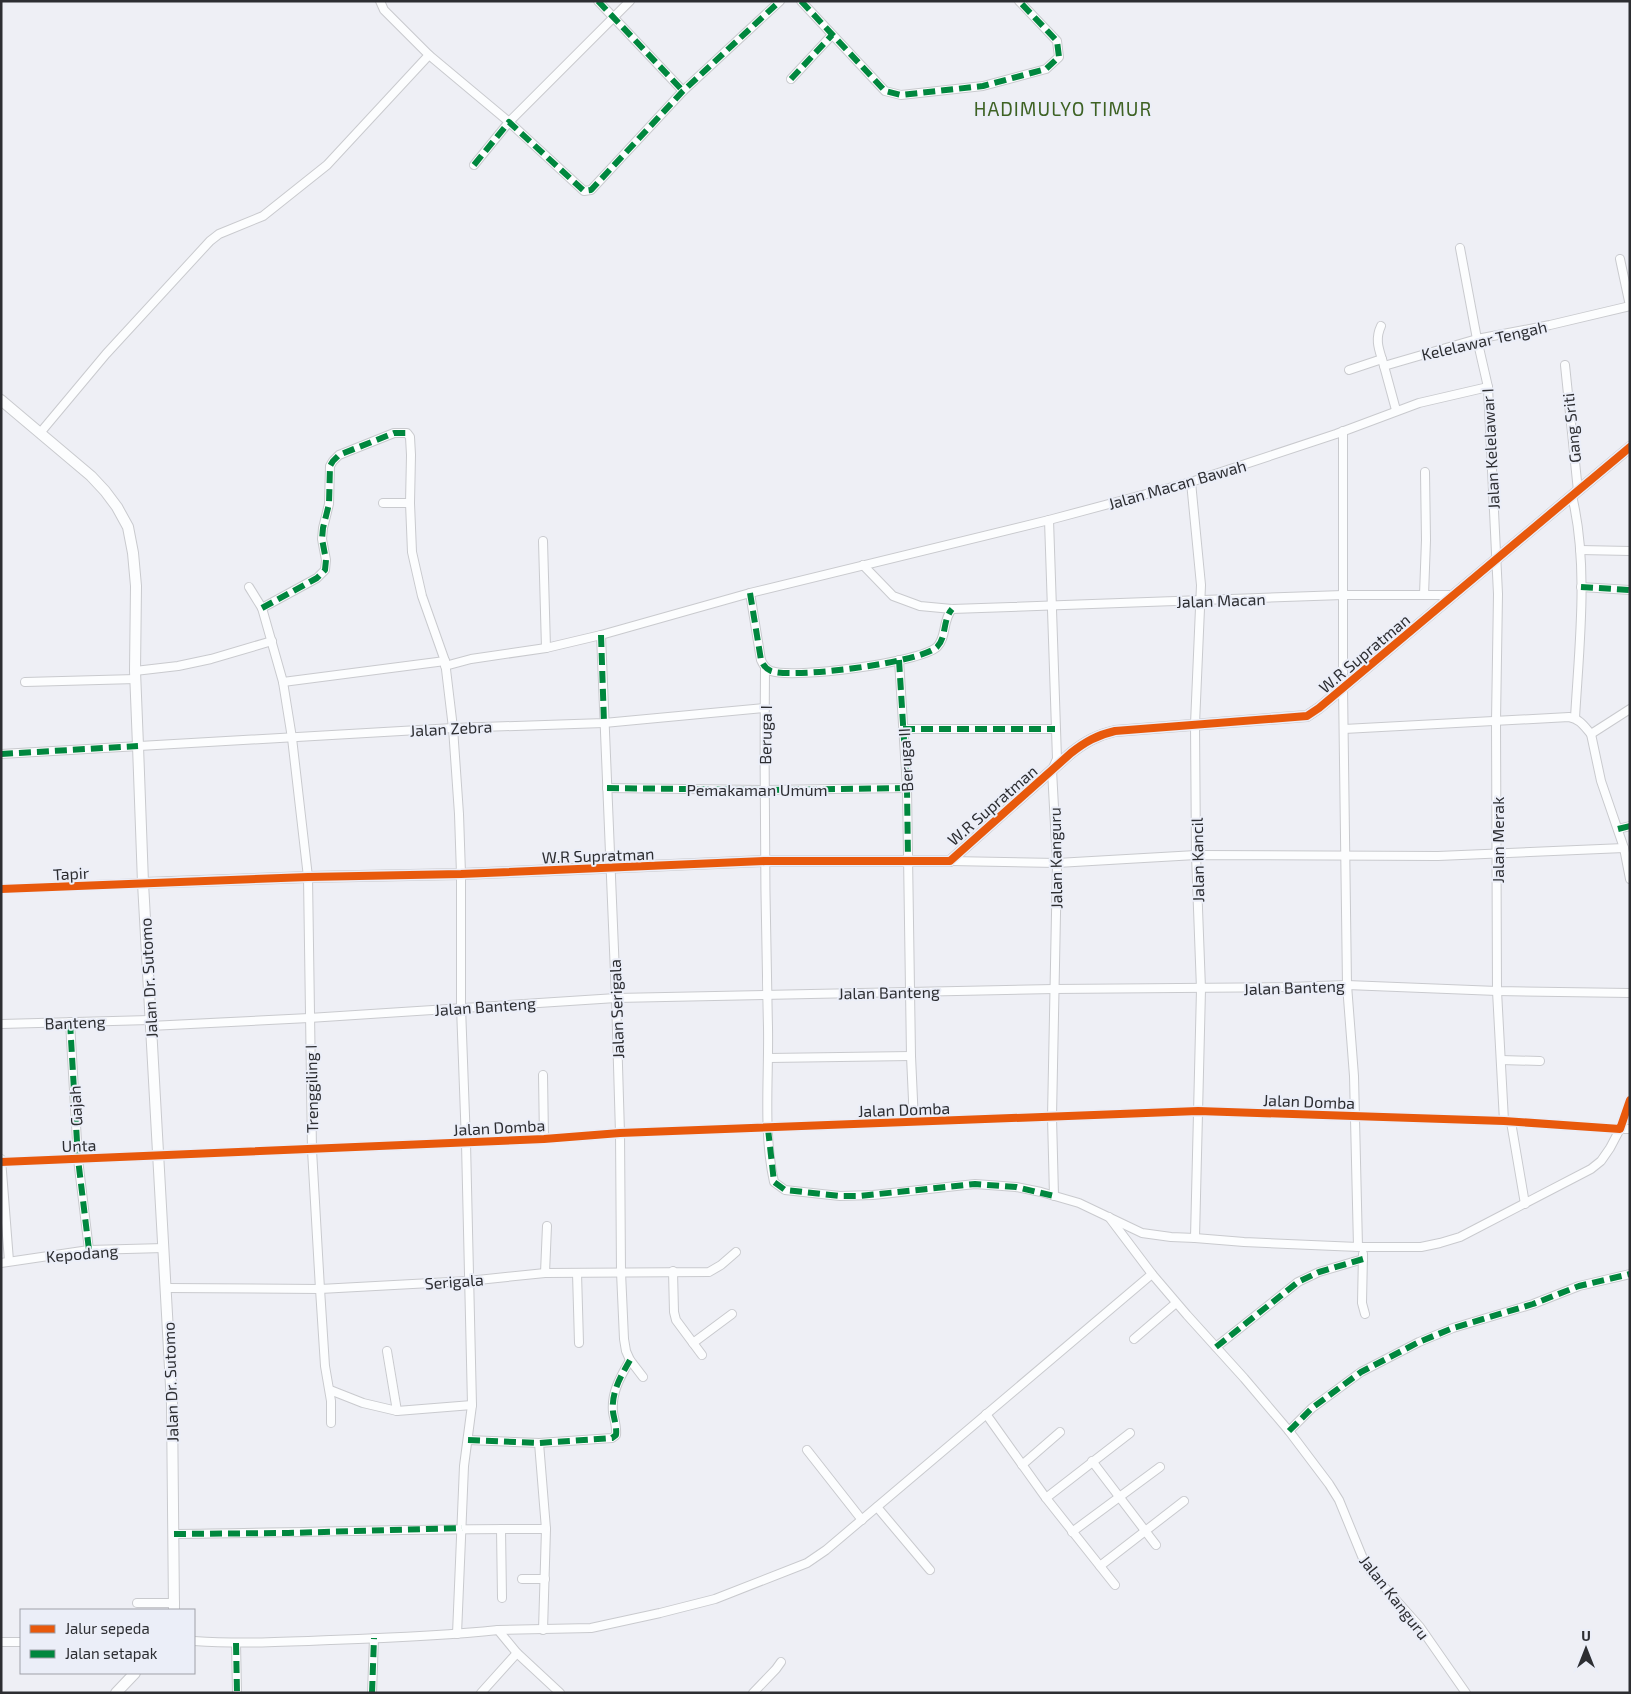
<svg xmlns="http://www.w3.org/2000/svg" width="1631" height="1694" font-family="'Exo 2',sans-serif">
<rect width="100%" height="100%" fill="#eeeff5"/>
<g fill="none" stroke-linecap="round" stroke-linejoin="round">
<g stroke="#c9cace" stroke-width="10">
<g id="street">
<polyline points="380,1 384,10 429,55"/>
<polyline points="598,1 683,91"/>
<polyline points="801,1 885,91 901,95 983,86 1046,69 1059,57 1057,41 1019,1"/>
<polyline points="791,79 832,35"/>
<polyline points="474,165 509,122 584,191 591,190 683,91 780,1"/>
<polyline points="1460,248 1477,339 1488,387 1498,594 1496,721 1497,991 1504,1121"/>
<polyline points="1620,259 1630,306"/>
<path d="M1381,326c-7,15 -1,25 3,40"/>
<polyline points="1565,365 1578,491"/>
<polyline points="1349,370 1382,359"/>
<polyline points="1396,410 1384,366 1477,339 1550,325 1630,306"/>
<polyline points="1343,431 1343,687 1347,985 1354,1076 1358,1247"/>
<polyline points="40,433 106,354 210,241 219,234 263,216 327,165 429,55 509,122 630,1"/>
<polyline points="1191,482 1201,585 1195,724 1196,855 1201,989 1195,1238"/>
<path d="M1572,496c17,69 7,151 3,222"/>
<polyline points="383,503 410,503"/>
<polyline points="1049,520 1057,759 1052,770 1057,863 1052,1117 1054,1196"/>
<polyline points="543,541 546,648"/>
<polyline points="1580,550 1630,551"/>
<polyline points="863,565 893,596 920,606 952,609 1343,595 1455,595"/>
<polyline points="249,587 262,608 283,682 292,738 308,877 312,1150 320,1289 325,1366 331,1401 331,1423"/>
<polyline points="1581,587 1630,590"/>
<path d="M750,593l11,67c2,5 5,9 10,11 22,8 148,-8 166,-24 10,-10 5,-26 15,-38"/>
<polyline points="1424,595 1426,540 1425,472"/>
<polyline points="262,608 317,578 325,570 326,560 322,539 323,528 329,504 330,466 333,461 339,455 394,433 407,433 410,437 411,455 410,503 412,552 422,596 445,661 453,728 459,814 461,874 461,1007 466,1143 472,1405 464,1466 457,1634"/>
<polyline points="601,635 616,998 620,1133 621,1272 624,1339 626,1351 630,1360 643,1377"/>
<polyline points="899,660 907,788 911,1056 914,1122"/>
<polyline points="445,666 471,659 546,648 601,635 750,593 1049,520 1191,482 1336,434 1419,403 1488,387"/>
<path d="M765,668c-1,120 0,239 3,359 1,51 -5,105 6,155l11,8 55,6 33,-1 102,-11 41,3 25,5 38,11 63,30 29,4 24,1 49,4 114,5h63l19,-4 20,-6 131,-68 10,-8 9,-13 10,-19h10"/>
<polyline points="135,671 178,666 211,659 272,641"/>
<polyline points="25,682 136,679"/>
<polyline points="283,682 445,661"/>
<polyline points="903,729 1055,729"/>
<path d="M1344,729l225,-12c11,2 15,9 22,17l39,-25"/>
<polyline points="1591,734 1601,781 1624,848 1630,879"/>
<polyline points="1,754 453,728 604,723 765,708"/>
<polyline points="607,788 764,790 907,788"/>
<polyline points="1618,829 1630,826"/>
<polyline points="950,861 1057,863 1196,855 1438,856 1624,848"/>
<polyline points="1,889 143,883"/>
<polyline points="70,1022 78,1159 89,1250"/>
<polyline points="1,1024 150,1020"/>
<polyline points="150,1026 309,1018 616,998 1054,989 1288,987 1347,985 1497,991 1630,993"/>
<polyline points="769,1058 911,1056"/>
<polyline points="1501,1060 1540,1061"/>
<polyline points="543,1075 544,1139"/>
<polyline points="1511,1122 1525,1204"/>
<polyline points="1,1159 9,1261"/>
<polyline points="1,1162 544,1139 620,1133 1198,1111 1504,1121 1620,1129 1630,1100"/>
<polyline points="1109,1217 1152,1274 1187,1315 1244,1378 1289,1431 1329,1484 1339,1500 1364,1561 1372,1573 1420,1627 1466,1693"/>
<polyline points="1363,1254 1362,1303 1365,1314"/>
<polyline points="1,1263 89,1250 164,1248"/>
<polyline points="673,1271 674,1312 676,1320 702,1355"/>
<polyline points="545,1273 547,1226"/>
<polyline points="577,1273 579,1343"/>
<polyline points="166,1288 320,1289 468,1281 545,1273 709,1272 721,1265 736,1252"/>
<polyline points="1134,1339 1176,1303"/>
<polyline points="693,1343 732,1314"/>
<polyline points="1216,1347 1298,1282 1319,1272 1363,1259"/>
<polyline points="387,1351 397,1411"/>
<polyline points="330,1390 363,1403 397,1411 472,1405"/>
<polyline points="986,1414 1046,1498 1115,1585"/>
<polyline points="1289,1431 1312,1408 1361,1372 1419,1342 1453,1328 1533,1304 1579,1286 1630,1274"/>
<path d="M468,1440l71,3 73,-5 4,-3c1,-8 -2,-16 -3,-23 -2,-20 8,-36 17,-52"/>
<polyline points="539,1443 546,1529 543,1630"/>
<polyline points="807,1450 862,1520"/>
<polyline points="1092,1461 1156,1545"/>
<polyline points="1022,1465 1060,1432"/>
<polyline points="1046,1498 1130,1433"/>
<polyline points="877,1507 930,1570"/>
<polyline points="501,1529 502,1598"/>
<polyline points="1072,1532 1160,1467"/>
<path d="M174,1534c124,-1 248,-6 372,-5"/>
<polyline points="1100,1566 1184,1501"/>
<polyline points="522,1579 545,1579"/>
<polyline points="137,1603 175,1603"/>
<polyline points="498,1630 591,1628 660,1613 715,1599 807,1563 826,1550 1152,1274"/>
<path d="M194,1641c46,3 91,1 137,-1 56,-2 112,-4 167,-10l19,23 43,40"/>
<polyline points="1,1642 21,1642"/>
<polyline points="236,1643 237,1693"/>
<polyline points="372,1693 374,1638"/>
<polyline points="481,1693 517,1653"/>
<polyline points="753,1693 776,1669 781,1662"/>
</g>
</g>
<g stroke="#c9cace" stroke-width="12">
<g id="secondary">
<polyline points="1,400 91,476 105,491 117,507 128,527 133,553 136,586 135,671 138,746 143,883 172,1404 174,1610"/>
<path d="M143,883l165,-6 153,-3 304,-13h185l121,-108c14,-11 26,-18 44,-22l192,-15 12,-8 311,-261"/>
<polyline points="116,1693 135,1673"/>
</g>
</g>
<use href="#street" stroke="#fcfdfe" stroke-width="8"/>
<use href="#secondary" stroke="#fcfdfe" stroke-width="10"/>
<g stroke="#00873e" stroke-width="6" stroke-dasharray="12 6" stroke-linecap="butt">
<polyline points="598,1 683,91"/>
<polyline points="801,1 885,91 901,95 983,86 1046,69 1059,57 1057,41 1019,1"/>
<polyline points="791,79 832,35"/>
<polyline points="474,165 509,122 584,191 591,190 683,91 780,1"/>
<polyline points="1581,587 1630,590"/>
<path d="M750,593l11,67c2,5 5,9 10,11 22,8 148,-8 166,-24 10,-10 5,-26 15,-38"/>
<polyline points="262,608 317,578 325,570 326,560 322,539 323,528 329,504 330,466 333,461 339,455 394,433 407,433"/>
<polyline points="601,635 604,723"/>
<polyline points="899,660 907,788 908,860"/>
<polyline points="903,729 1055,729"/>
<polyline points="1,754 138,746"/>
<polyline points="607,788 764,790 907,788"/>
<polyline points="1618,829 1630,826"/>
<polyline points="70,1022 78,1159 89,1250"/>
<polyline points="768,1129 774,1182 785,1190 840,1196 859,1196 975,1184 1016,1187 1054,1196"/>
<polyline points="1216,1347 1298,1282 1319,1272 1363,1259"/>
<polyline points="1289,1431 1312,1408 1361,1372 1419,1342 1453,1328 1533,1304 1579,1286 1630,1274"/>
<path d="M468,1440l71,3 73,-5 4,-3c1,-8 -2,-16 -3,-23 -2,-20 8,-36 17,-52"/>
<polyline points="174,1534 288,1533 462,1528"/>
<polyline points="236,1643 237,1693"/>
<polyline points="372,1693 374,1638"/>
</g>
<g stroke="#ebeef8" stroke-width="11">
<g id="cycleway">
<path d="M1,889l307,-12 153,-3 304,-13h185l121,-108c14,-11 26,-18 44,-22l192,-15 12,-8 311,-261"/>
<polyline points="1,1162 544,1139 620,1133 1198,1111 1504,1121 1620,1129 1630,1100"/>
</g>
</g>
<use href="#cycleway" stroke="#e8590c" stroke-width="8"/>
</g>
<g text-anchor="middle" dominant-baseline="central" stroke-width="4" stroke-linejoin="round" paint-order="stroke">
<g font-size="16" fill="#2d2e32" stroke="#ebeef8">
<text transform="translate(1484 340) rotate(-13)">Kelelawar Tengah</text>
<text transform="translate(1571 428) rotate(-96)">Gang Sriti</text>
<text transform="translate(1490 449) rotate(-93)">Jalan Kelelawar I</text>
<text transform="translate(1177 484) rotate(-16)">Jalan Macan Bawah</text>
<text transform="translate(1221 600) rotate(-2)">Jalan Macan</text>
<text transform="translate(1364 653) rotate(-40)">W.R Supratman</text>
<text transform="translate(451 728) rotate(-3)">Jalan Zebra</text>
<text transform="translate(765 735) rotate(-89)">Beruga I</text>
<text transform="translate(905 760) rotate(-93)">Beruga II</text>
<text x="757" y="789">Pemakaman Umum</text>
<text transform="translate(992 805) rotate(-41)">W.R Supratman</text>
<text transform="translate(1497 840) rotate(-90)">Jalan Merak</text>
<text transform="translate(598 855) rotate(-2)">W.R Supratman</text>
<text transform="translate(1055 858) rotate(-91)">Jalan Kanguru</text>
<text transform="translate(1197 860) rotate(-91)">Jalan Kancil</text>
<text transform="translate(71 873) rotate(-3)">Tapir</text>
<text transform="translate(148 978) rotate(-93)">Jalan Dr. Sutomo</text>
<text transform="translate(1294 987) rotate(-2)">Jalan Banteng</text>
<text transform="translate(889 992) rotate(-1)">Jalan Banteng</text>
<text transform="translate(485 1006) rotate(-4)">Jalan Banteng</text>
<text transform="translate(616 1009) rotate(-92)">Jalan Serigala</text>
<text transform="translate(75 1022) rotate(-2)">Banteng</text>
<text transform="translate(311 1089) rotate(-91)">Trenggiling I</text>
<text transform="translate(1309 1101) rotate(2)">Jalan Domba</text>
<text transform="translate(75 1106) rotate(-93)">Gajah</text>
<text transform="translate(904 1109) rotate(-2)">Jalan Domba</text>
<text transform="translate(499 1127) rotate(-3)">Jalan Domba</text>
<text transform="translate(79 1145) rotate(-2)">Unta</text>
<text transform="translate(82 1253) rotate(-5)">Kepodang</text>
<text transform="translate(454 1281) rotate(-4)">Serigala</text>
<text transform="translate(170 1382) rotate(-92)">Jalan Dr. Sutomo</text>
<text transform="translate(1395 1597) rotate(52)">Jalan Kanguru</text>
</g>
<g font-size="19" letter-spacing="1" fill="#3e6224" stroke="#ebeef8">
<text x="1063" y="108">HADIMULYO TIMUR</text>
</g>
</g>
<rect width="1631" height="1694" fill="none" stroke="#2d2e32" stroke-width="5"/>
<rect x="20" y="1609" width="175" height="65" fill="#ebeef8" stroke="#9fa1a9"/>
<rect x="30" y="1625" width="25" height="8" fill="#e8590c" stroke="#9fa1a9"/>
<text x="65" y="1634" font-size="15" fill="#2d2e32">Jalur sepeda</text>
<rect x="30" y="1650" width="25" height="8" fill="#00873e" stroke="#9fa1a9"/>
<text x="65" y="1659" font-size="15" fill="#2d2e32">Jalan setapak</text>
<g transform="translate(1586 1649)" stroke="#ebeef8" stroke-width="4" paint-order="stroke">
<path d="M0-4L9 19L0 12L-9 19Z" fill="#2d2e32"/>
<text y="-8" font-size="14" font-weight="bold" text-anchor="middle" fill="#2d2e32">U</text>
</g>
</svg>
